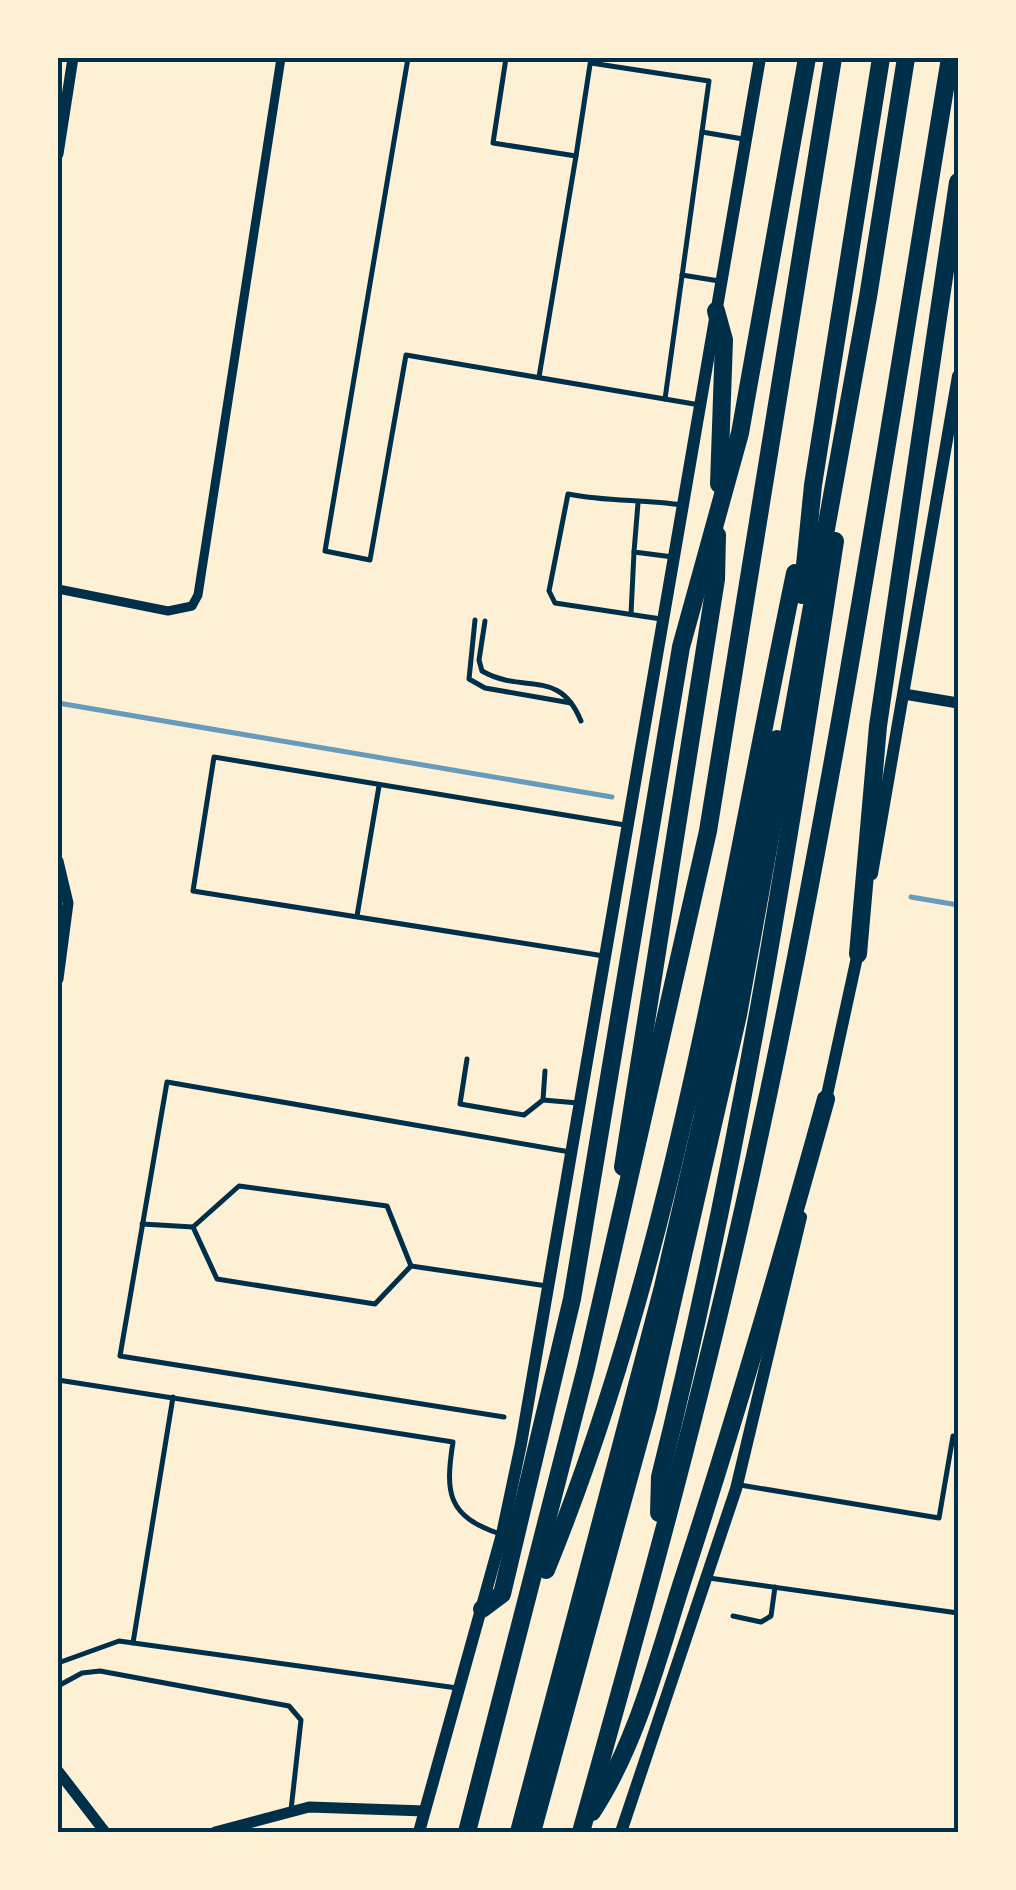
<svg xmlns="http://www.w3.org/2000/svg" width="1016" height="1890" font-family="Lato,sans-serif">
<rect width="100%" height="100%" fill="#fdf0d5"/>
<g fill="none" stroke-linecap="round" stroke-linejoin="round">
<g stroke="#669bbc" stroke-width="5">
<polyline points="58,703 612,797"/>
<polyline points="911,897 958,905"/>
</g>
<g stroke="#003049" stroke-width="5">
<polyline points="408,58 325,551 370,560 406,355 700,405"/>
<polyline points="506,58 493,143 576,156 591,58"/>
<polyline points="591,63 709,81 665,399"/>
<polyline points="702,132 743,139"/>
<polyline points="682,275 719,281"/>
<polyline points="539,377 576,156"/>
<polyline points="638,503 634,552 673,557"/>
<polyline points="631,614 634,552"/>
<path d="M661,619l-106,-16 -6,-12 19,-97c39,8 75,5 113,11"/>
<polyline points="475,620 469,679 485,688 571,703"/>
<path d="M485,621l-6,39 3,11c42,24 77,-4 99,50"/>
<polyline points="357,916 379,786"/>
<polyline points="604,956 193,891 214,757 625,825"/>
<polyline points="467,1059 460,1104 524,1115 543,1100"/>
<polyline points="545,1071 543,1100 578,1103"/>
<polyline points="142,1224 193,1227 217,1279 375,1304 411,1266 547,1286"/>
<polyline points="193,1227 239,1186 387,1206 411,1266"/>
<path d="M58,1380l395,62c-8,51 -6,74 47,92"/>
<polyline points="504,1417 120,1356 167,1082 570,1152"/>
<polyline points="740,1485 939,1518 953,1436"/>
<polyline points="709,1578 958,1613"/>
<polyline points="733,1616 761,1622 771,1616 775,1587"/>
<polyline points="133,1643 173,1397"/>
<polyline points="58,1663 119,1641 457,1688"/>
<polyline points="58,1686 82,1673 100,1671 289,1706 301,1720 291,1810"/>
</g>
<polyline stroke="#003049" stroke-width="9" points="58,589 168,611 192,606 198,595 281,58"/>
<g stroke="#003049" stroke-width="11">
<polyline points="58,154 73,58"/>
<polyline points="904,694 958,703"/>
<polyline points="58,861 68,903 58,979"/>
<polyline points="58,1771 105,1832"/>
<polyline points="215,1832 309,1807 425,1811"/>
</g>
<g stroke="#003049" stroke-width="12">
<polyline points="872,874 958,376"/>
<polyline points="825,1104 859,948"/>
<polyline points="419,1832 502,1534 521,1444 760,58"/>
<polyline points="621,1832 736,1489 801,1217"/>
</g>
<g stroke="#003049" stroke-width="18">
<polyline points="716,311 724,340 719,484"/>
<polyline points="802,595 813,485 881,58"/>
<polyline points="858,954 878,726 958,182"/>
<polyline points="623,1167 716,579 717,535"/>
<path d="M659,1513l1,-36c77,-309 127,-621 175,-936"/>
<path d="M546,1570c130,-318 179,-663 249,-997"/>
<polyline points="482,1609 502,1594 572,1299 681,647 740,433 807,58"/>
<path d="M592,1812c46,-70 67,-159 93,-239 51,-157 97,-315 141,-474"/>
<polyline points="467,1832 586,1368 708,831 833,58"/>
<polyline points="519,1832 663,1287 702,1119 777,739"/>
<polyline points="532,1832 648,1408 738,1015 868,297 906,58"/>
<path d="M581,1832c58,-207 116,-416 163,-626 85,-379 143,-765 206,-1148"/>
</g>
</g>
<rect width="1016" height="1890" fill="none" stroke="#fdf0d5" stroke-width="120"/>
<rect x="60" y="60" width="896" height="1770" fill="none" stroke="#003049" stroke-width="4"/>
</svg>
